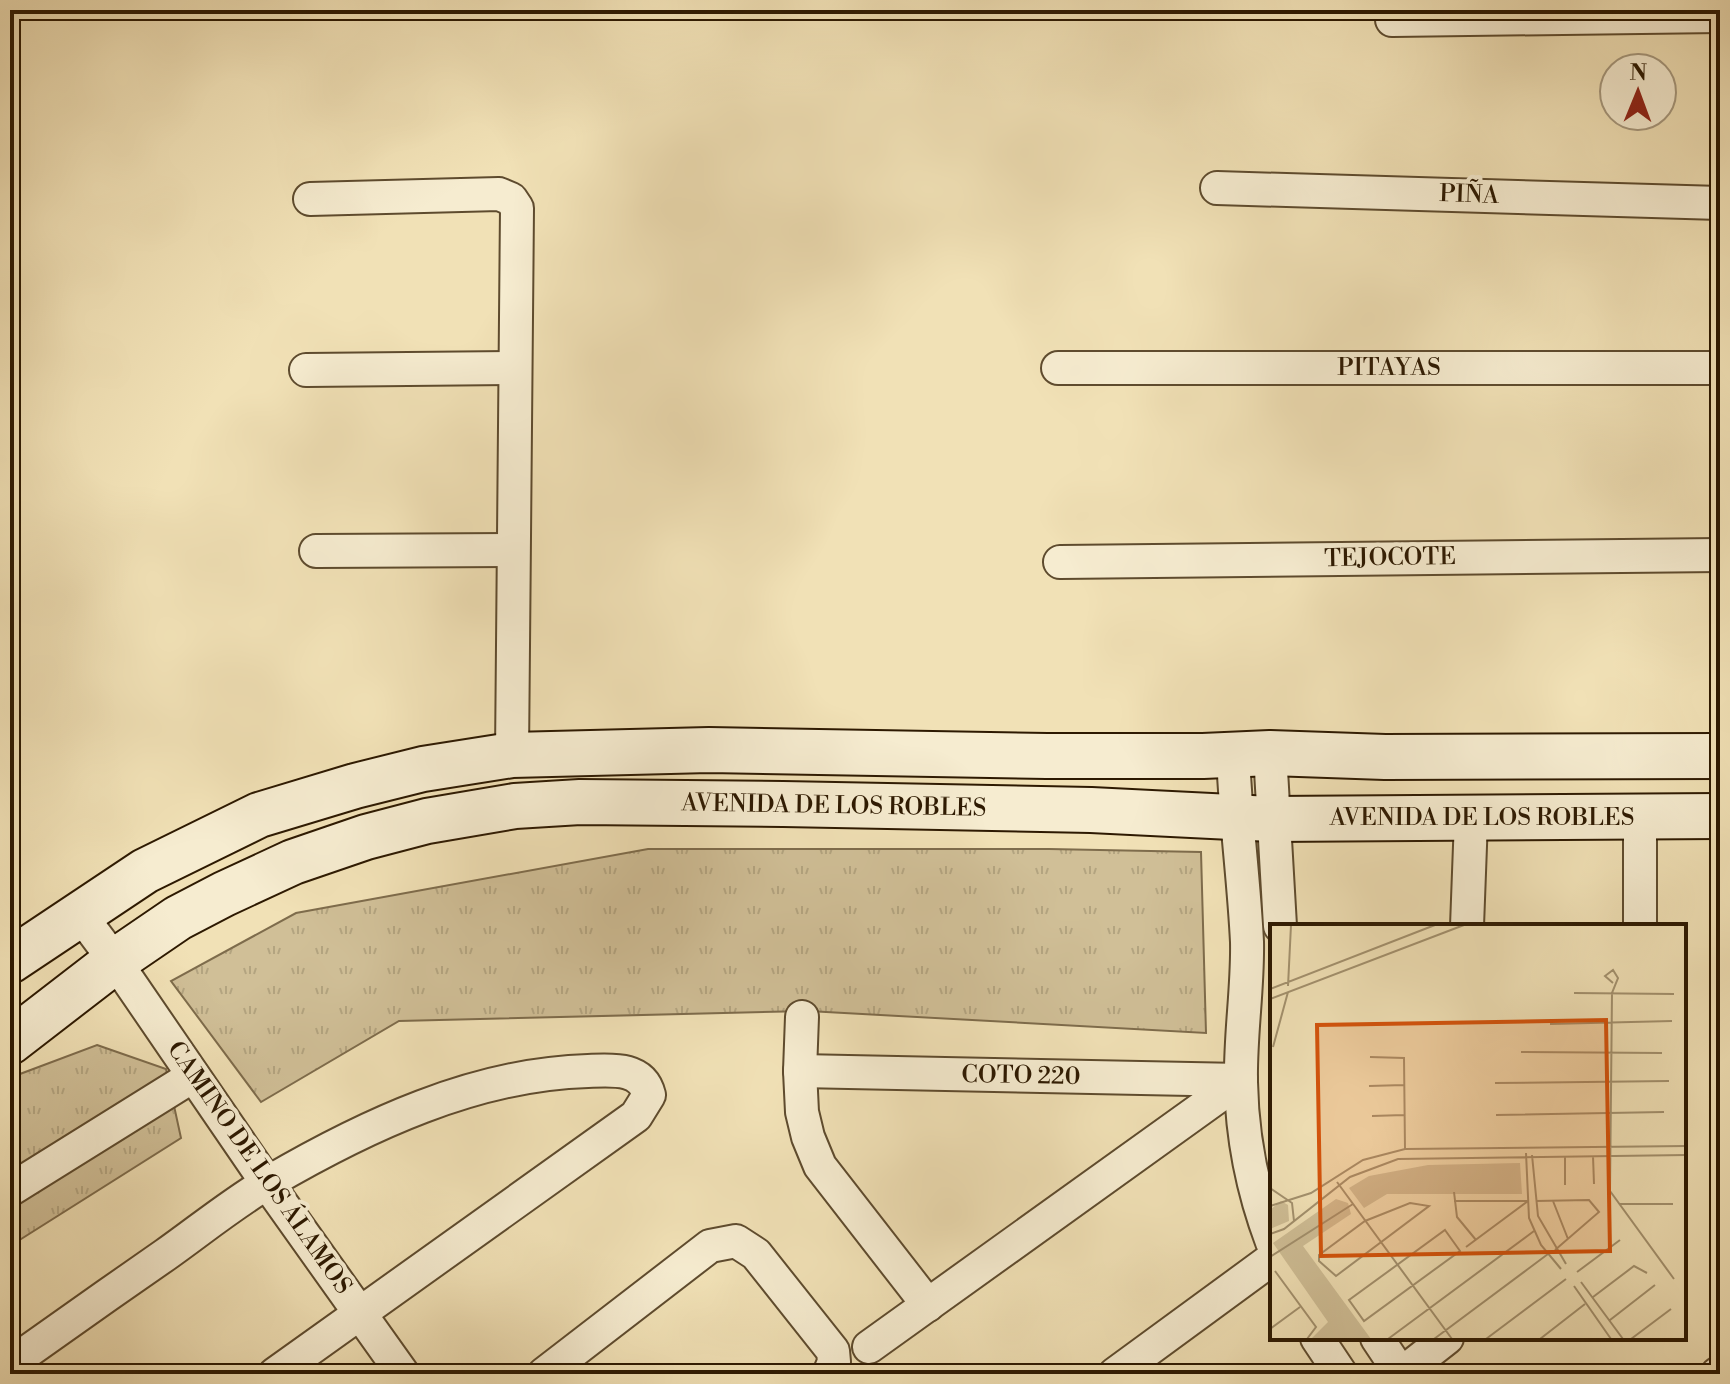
<svg xmlns="http://www.w3.org/2000/svg" width="1730" height="1384" font-family="'Libre Bodoni',serif">
<defs>
<pattern id="grass-tufts" width="24" height="20" patternUnits="userSpaceOnUse" patternTransform="scale(2)"><rect width="24" height="20" fill="#d0bf97"/><path d="M3 7l-1-3M5 7V3M7 7l1-3M15 17l-1-3M17 17v-4M19 17l1-3" fill="none" stroke="#b3a480"/></pattern>
</defs>
<rect width="100%" height="100%" fill="#f1e1b6"/>
<filter id="stains"><feTurbulence type="fractalNoise" baseFrequency=".0025" numOctaves="4"/><feColorMatrix values="0 0 0 0 .2 0 0 0 0 .09 0 0 0 0 .02 0 0 0 .5 -.17"/></filter>
<radialGradient id="worn" r=".72"><stop offset=".6" stop-color="#630" stop-opacity="0"/><stop offset="1" stop-color="#630" stop-opacity=".3"/></radialGradient>
<g fill="url(#grass-tufts)" stroke="#7e6c4c" stroke-width="2">
<polygon points="648,849 1049,849 1201,852 1206,1033 808,1011 399,1021 261,1102 171,981 296,913"/>
<polygon points="97,1045 166,1069 181,1138 10,1246 10,1081 20,1074"/>
</g>
<g fill="none" stroke-linecap="round" stroke-linejoin="round">
<g stroke="#5e4b2e" stroke-width="36">
<g id="street">
<polyline points="1392,20 1720,16"/>
<polyline points="1217,188 1720,203"/>
<polyline points="310,199 499,194 511,199 517,208 512,755"/>
<polyline points="1058,368 1720,368"/>
<polyline points="306,370 514,368"/>
<polyline points="316,551 513,550"/>
<polyline points="1060,562 1720,555"/>
<path d="M1233,753c2,63 11,126 14,189 1,46 -7,93 -6,140 1,57 11,107 31,160"/>
<polyline points="1270,753 1280,926"/>
<polyline points="79,913 115,961 267,1183 403,1374"/>
<polyline points="1467,926 1471,819"/>
<polyline points="1640,926 1640,817"/>
<polyline points="802,1017 800,1071 802,1112 808,1137 820,1166 928,1305"/>
<polyline points="800,1071 1241,1080"/>
<polyline points="10,1190 193,1076"/>
<polyline points="1317,1338 1341,1374"/>
<polyline points="1377,1338 1401,1374"/>
<polyline points="869,1347 1241,1080"/>
<path d="M10,1364c52,-37 103,-73 155,-109 34,-24 68,-52 104,-73 96,-56 206,-108 319,-111 25,-1 54,-4 61,24l-13,21 -361,258"/>
<polyline points="544,1374 710,1246 736,1241 756,1254 833,1351 834,1362 829,1374"/>
<polyline points="1115,1374 1272,1259"/>
<polyline points="1401,1374 1447,1338"/>
<polyline points="1717,1374 1720,1372"/>
</g>
</g>
<g stroke="#2d1901" stroke-width="48">
<g id="secondary">
<polyline points="10,961 145,871 259,815 355,786 423,769 512,755 709,750 1047,756 1203,756 1270,753 1385,757 1720,756"/>
<polyline points="10,1042 115,961 178,918 224,894 293,862 366,837 427,821 515,806 580,802 783,804 1091,810 1272,819 1720,816"/>
</g>
</g>
<use href="#street" stroke="#f6ecd0" stroke-width="32"/>
<use href="#secondary" stroke="#f6ecd0" stroke-width="44"/>
</g>
<g text-anchor="middle" dominant-baseline="central" stroke-width="8" stroke-linejoin="round" paint-order="stroke">
<g font-size="24" fill="#2d1901" stroke="#f6ecd0">
<text transform="translate(1469 195) rotate(2)">PIÑA</text>
<text x="1389" y="368">PITAYAS</text>
<text transform="translate(1390 558) rotate(-1)">TEJOCOTE</text>
<text transform="translate(834 806) rotate(1)">AVENIDA DE LOS ROBLES</text>
<text x="1482" y="818">AVENIDA DE LOS ROBLES</text>
<text transform="translate(1021 1076) rotate(1)">COTO 220</text>
<text transform="translate(259 1168) rotate(55)">CAMINO DE LOS ÁLAMOS</text>
</g>
</g>
<g transform="translate(1270 924)">
<rect width="416" height="416" fill="#f1e1b6"/>
<path d="M250,239l2,31h-135l-23,14 -15,-20 20,-12 59,-11zM66,275l12,4 3,11 -48,32 68,93h-60l17,-17 -55,-79zM11,277l7,4 1,16 -19,8v-19z" fill="#d0bf97"/>
<path fill="none" stroke="#a3916e" stroke-width="2" d="M343,59l-8,-7 8,-6 5,8 -6,15 -2,198 64,88M18,62l3,-61M0,65l165,-64M304,69l100,1M0,75l194,-74M280,100l122,-3M3,123l15,-55M251,128l141,1M100,133l34,1 1,91M225,159l174,-2M99,162l35,-1M0,179v-61M226,191l168,-3M102,192l32,-1M256,229l3,65 12,27 20,24M262,231l6,61 28,48M323,232l1,28M67,258l115,157M295,261v-28M0,264l22,15 2,18M184,268l3,25 19,23M184,277h74M266,277l53,-1 10,12 -44,38M283,277l15,38M140,279l19,3 -93,70 -17,-15v-6l46,-34zM349,280h54M0,282l41,-13 52,-33 42,-11 281,-3M175,306l15,21 -96,70 -15,-21zM0,310l14,-5 66,-52 48,-18 288,-4M196,323l62,-46M0,333l83,-53M5,347l41,56 -9,12M307,348l43,-32M311,358l42,57M304,362l37,53M323,373l41,-31 13,7M340,396l45,-35M0,405l30,-22M118,415l146,-108M164,415l114,-85M216,415l80,-60M270,415l45,-35M361,415l40,-30"/>
<path fill="#d5530b" fill-opacity="0.15" stroke="#d5530b" stroke-width="4" d="M336,96l4,231 -289,5 -4,-231z"/>
<rect width="416" height="416" fill="none" stroke="#2d1901" stroke-width="4"/>
</g>
<rect width="1730" height="1384" fill="none" stroke="#f1e1b6" stroke-width="40"/>
<rect x="12" y="12" width="1706" height="1360" fill="none" stroke="#2d1901" stroke-width="4"/>
<rect x="20" y="20" width="1690" height="1344" fill="none" stroke="#2d1901" stroke-width="2"/>
<g transform="translate(1638 92) rotate(1)"><circle r="38" fill="#f6ecd0" stroke="#a6987d" stroke-width="2"/>
<path d="M0-6L14 30L0 20L-14 30Z" fill="#8f2418"/>
<text y="-12" font-size="22" font-weight="bold" text-anchor="middle" fill="#2d1901">N</text>
</g>
<rect width="100%" height="100%" filter="url(#stains)"/>
<rect width="100%" height="100%" fill="url(#worn)"/>
</svg>
